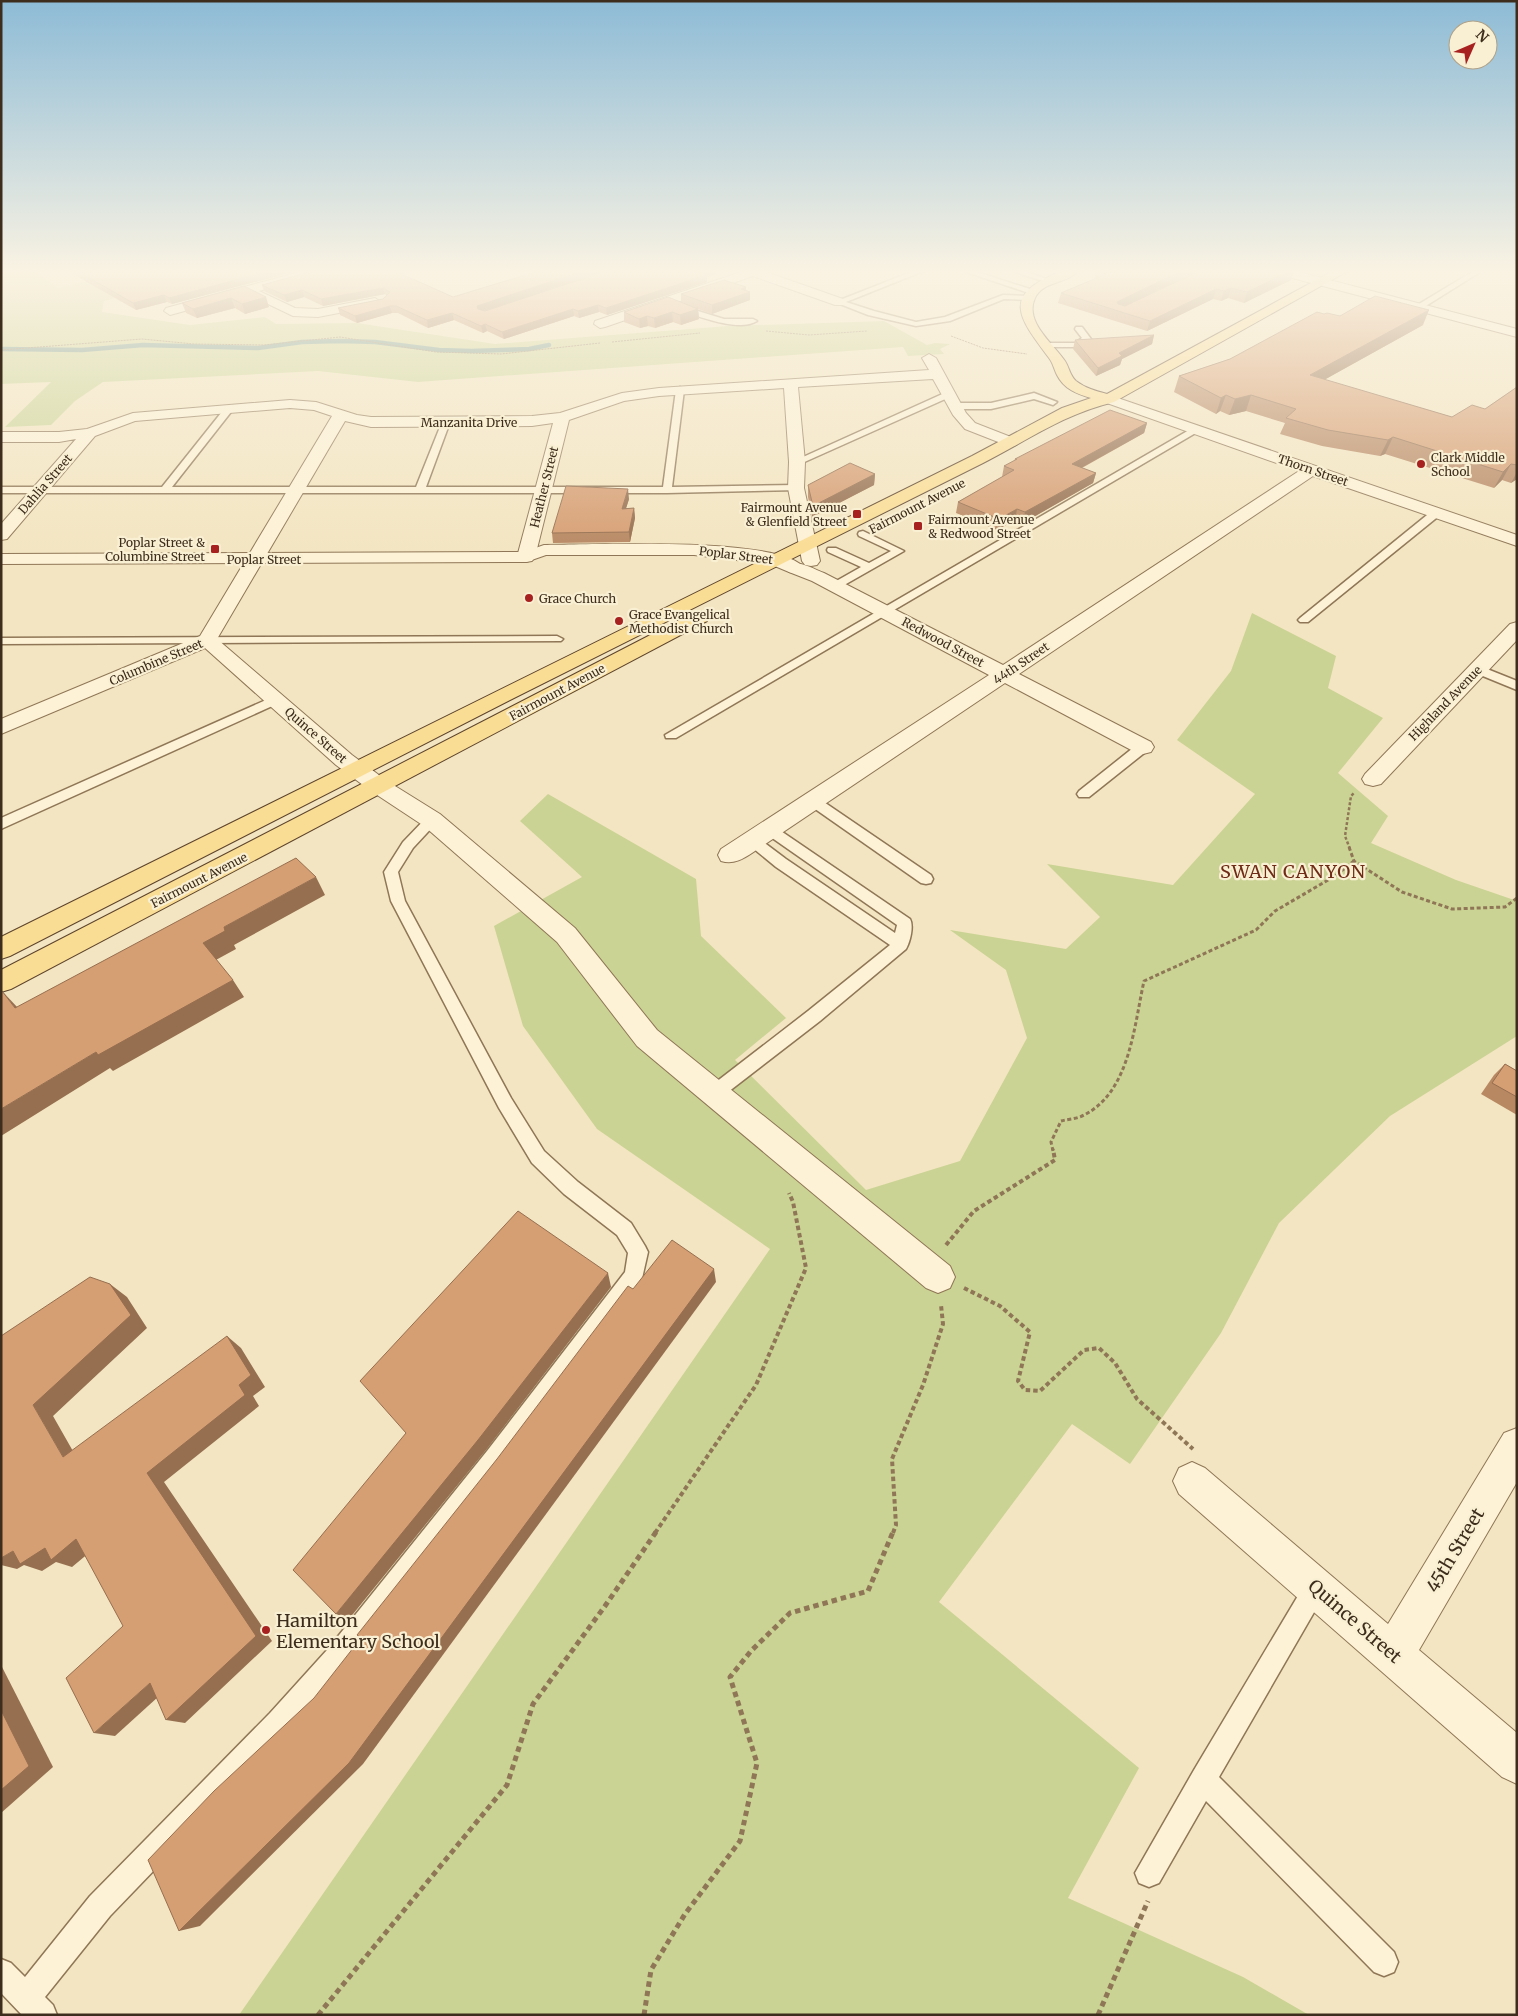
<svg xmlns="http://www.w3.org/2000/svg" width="1518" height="2016" font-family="Merriweather,serif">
<rect width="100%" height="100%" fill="#f3e5c1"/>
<g fill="#cad394">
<polygon points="1,272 36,272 58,288 127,272 225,272 104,301 102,312 190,325 265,317 276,324 357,323 495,344 728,326 884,321 927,345 935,343 950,344 940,349 944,354 908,356 903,347 418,382 318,371 103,382 75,401 51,425 5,427 51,382 1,384"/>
<polygon points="1252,613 1336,656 1328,688 1383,718 1338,773 1388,816 1371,843 1456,880 1517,901 1517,1036 1390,1116 1279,1223 1221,1333 1130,1464 1072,1424 939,1602 1139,1768 1068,1898 1243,1977 1309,2015 239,2015 770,1249 597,1129 523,1026 494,926 582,877 520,821 548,794 696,879 701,936 786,1018 735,1060 866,1190 960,1161 1027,1038 1006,970 950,930 1066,949 1100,917 1047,864 1173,885 1255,794 1177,740 1231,671"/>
</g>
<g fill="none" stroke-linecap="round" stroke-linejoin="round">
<polyline stroke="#6a958b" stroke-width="4.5" points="1,349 82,350 143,345 258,348 302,342 340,341 375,342 439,350 471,351 529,349 549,345"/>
<g stroke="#8f7656" stroke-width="3">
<g id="service">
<polygon points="911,272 921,272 846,302 874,311 916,322 945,317 1003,295 1029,296 1033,298 1029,300 1004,299 950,321 916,326 868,315 835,302"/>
<polygon points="966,272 977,272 1036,291 1029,293"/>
<polygon points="1015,272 1026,272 1053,281 1049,283"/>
<polygon points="1472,272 1480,272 1421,309 1414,307"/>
<path d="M675,304l49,15h29l4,2c-18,12 -63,-6 -82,-13z"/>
<polygon points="1076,327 1082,327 1091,339 1090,341 1077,347 1047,347 1043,345 1047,343 1075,343 1082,338 1075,329"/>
<polygon points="680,387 684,390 672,487 796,485 799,486 799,490 667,493 1,493 1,487 162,487 225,408 231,408 231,412 172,487 416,487 442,422 446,419 450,422 426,487 663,487 676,390"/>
<polygon points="949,391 953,394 952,396 800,464 797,465 792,462"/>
<polygon points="1034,393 1057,402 1053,405 1034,399 991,409 955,409 951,406 955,403 991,403"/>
<polygon points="1196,426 1199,427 1199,431 676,738 666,738 665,735"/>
<polygon points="1436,510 1441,513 1440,515 1308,622 1300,622 1298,620 1300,618 1432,511"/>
<polygon points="863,531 904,551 839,588 831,588 830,586 831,584 861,567 828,552 827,550 828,548 836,548 869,563 891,551 859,536 858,534 859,532"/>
<polygon points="557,636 563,639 561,641 1,644 1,638"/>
<polygon points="1477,665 1517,681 1517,690 1473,672 1471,669 1473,666"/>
<polygon points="275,696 279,697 281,700 279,703 1,829 1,818"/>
<polygon points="1143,743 1149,747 1148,750 1089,797 1079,797 1077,794 1079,791 1138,744"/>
<polygon points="813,796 818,798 931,875 933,879 931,883 926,884 921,883 808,804 806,801 808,798"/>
<polygon points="432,815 437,817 439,820 413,848 398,872 405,901 511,1098 544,1151 578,1182 631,1223 645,1246 648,1252 641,1283 503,1467 345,1668 288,1731 110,1916 45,1997 53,2005 57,2015 22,2015 1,1993 1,1959 11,1963 25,1977 90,1896 270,1713 327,1650 487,1451 625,1272 628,1253 617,1235 564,1194 532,1163 499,1108 391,901 384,872 403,842 427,817"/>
<path d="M770,825l5,2 135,92c4,7 0,23 -4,30l-86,72 -101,78 -6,2 -6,-2 -3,-5 3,-5 101,-78 82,-66 -114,-78 -28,-23 -2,-3 2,-3h10l28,21 109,74 2,-8 -132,-92 -2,-3 2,-3z"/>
<polygon points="1316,1575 1324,1579 1328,1587 1324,1595 1219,1777 1394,1952 1398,1962 1394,1972 1384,1976 1374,1972 1206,1801 1159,1883 1149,1887 1139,1883 1135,1873 1194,1770 1308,1579"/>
</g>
</g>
<g stroke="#8f7656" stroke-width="2">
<g id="minor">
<polygon points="300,272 320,272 318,275 259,291 295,308 318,309 375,298 381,302 375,306 318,317 293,316 247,294 170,315 164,311 166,308"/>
<polygon points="741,272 766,272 843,299 845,302 843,305 835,305 753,276 605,327 600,328 594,324 595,321"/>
<polygon points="1279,272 1299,272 1517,329 1517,337 1281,275"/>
<polygon points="929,354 936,358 966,413 975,423 1016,439 1019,442 1016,445 1011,447 965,429 953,415 933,379 798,387 805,462 804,488 820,561 817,565 811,566 805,565 802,561 788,488 789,462 784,388 659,396 624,401 569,420 535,557 532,561 526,562 520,561 517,557 553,423 532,426 371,427 345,421 217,639 352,755 387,781 440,814 575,928 657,1030 950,1266 955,1277 950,1288 938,1293 926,1288 637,1046 557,942 424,826 371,791 336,765 205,648 1,734 1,719 200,636 332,416 314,410 290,408 135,421 95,436 7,539 1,540 1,524 76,439 59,442 1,442 1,432 59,432 87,429 133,413 290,400 316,402 357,415 371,417 532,416 560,413 622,393 659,388 929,370 922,358"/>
<path d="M1109,395l408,140v11l-204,-70 -294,198 132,68 3,5 -3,5 -8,2 -8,-2 -130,-69 -244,164c-13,8 -24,19 -40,14l-3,-6 3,-6 268,-174 -177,-94 -23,-9 -3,-4 3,-4c12,-3 24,5 35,9l179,92 296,-194 -195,-69 -2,-3 2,-3z"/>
<polygon points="1517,622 1517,640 1381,784 1373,786 1365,784 1362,779 1365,774 1510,624"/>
<polygon points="1517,1428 1517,1482 1419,1650 1517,1733 1517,1784 1502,1777 1179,1494 1173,1481 1179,1468 1192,1462 1205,1468 1388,1624 1504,1433"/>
</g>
</g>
<g stroke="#8f7656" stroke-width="2">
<path id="tertiary" d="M544,545c43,0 238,-9 260,23l-3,4 -6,1 -6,-1 -19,-8 -76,-9h-148l-20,7 -525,2v-10l523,-2z"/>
</g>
<g stroke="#5d432b" stroke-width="2">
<g id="primary">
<path d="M1060,272h17c-11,12 -34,9 -42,26 -11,24 18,45 30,63 4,6 5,15 11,20 9,7 20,10 31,13l224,-122h15l-232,130c-50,12 -86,38 -131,61l-471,236 -502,257 -9,3v-22l971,-481 90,-48 29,-10c-14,-4 -27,-9 -34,-23 -3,-6 -4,-12 -8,-17 -30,-40 -49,-63 11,-86z"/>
<polygon points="700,611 707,613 710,617 707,621 11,989 1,992 1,970 693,613"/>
</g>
</g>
<g stroke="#8f7656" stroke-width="1" stroke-dasharray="2 1" stroke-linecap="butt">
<polyline points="766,331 809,335 867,331"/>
<polyline points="951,336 983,348 1027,354"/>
<polyline points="612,342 700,333"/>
<polyline points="1,350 142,339 194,344 264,345 340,337 436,352 501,354 600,343"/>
</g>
<polyline stroke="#8f7656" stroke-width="2.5" stroke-dasharray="3 2" stroke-linecap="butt" points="1350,849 1345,836 1351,796 1354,793"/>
<g stroke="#8f7656" stroke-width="3" stroke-dasharray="4 2.5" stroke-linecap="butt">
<polyline points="1349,847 1354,861 1402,892 1452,909 1505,907 1517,898"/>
<path d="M1053,1151l-2,-9 10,-21c7,-2 16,-2 23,-6 46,-23 50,-89 60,-134l112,-51 19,-19 60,-35 19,-15"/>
</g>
<g stroke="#8f7656" stroke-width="4" stroke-dasharray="4.5 3" stroke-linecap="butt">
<polyline points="946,1245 974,1211 1055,1160 1053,1149"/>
<polyline points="964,1288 1000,1306 1030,1332 1018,1381 1025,1390 1040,1391 1084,1350 1099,1348 1115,1363 1137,1399 1193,1449"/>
<polyline points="655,1533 756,1385 806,1268 793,1202 789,1193"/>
<polyline points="893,1533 896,1525 892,1459 923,1385 943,1324 941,1305"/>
</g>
<g stroke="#8f7656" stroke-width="5" stroke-dasharray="5.5 4" stroke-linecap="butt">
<polyline points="318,2015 507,1785 533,1704 605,1606 656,1532"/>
<polyline points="644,2015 651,1970 685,1914 740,1841 757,1763 730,1677 751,1651 790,1613 868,1591 893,1532"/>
<polyline points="1098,2015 1148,1901"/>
</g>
<use href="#service" fill="#fdf2d6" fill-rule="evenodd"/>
<use href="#minor" fill="#fdf2d6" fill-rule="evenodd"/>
<use href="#tertiary" fill="#fdf2d6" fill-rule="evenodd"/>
<use href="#primary" fill="#fadd95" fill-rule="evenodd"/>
</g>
<g fill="#b88863">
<polygon points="73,272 292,272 172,304 167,302 136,310 73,274"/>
<polygon points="535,272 602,272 518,300 603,272 716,272 716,274 707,277 707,282 607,315 599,312 579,318 574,316 504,339 487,331 483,333 454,320 428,328 398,313 392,313 357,323 340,315 338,308 383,299 387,296 385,294 323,306 304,297 287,302 264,291 262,285 402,274 453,297"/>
<polygon points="1095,272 1294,272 1291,280 1244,303 1228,298 1221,301 1213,299 1147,331 1058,303 1061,293 1094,279"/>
<polygon points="244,286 269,307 245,314 235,308 197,318 186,313 182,303"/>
<polygon points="746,290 750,292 750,300 712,314 698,309 699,319 681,325 673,322 655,328 648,326 640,328 624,322 624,312 681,303 681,294"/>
<polygon points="1324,314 1423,325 1324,380 1452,417 1485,409 1517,387 1517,479 1511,483 1502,480 1494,488 1385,454 1380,456 1322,446 1280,434 1285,423 1246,411 1229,415 1220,411 1216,414 1174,392 1179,376 1230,359"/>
<polygon points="1154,335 1152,344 1122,359 1120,365 1096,376 1073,349 1075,340"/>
<polygon points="1147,423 1144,433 1082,468 1096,473 1093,483 1023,523 1015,520 997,530 956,513 958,502 1002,477 1004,466 1014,461 1015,459"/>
<polygon points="875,474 874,485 812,517 808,497 808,485"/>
<polygon points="629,499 626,508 634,508 635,518 630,542 553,543 552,533"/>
<polygon points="1505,1064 1517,1071 1517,1115 1481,1094 1494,1075"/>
</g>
<g fill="#966f50">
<polygon points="265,272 292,272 172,304 169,298"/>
<polygon points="392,272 409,272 393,277"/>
<polygon points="580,272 602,272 478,313 477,306"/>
<polygon points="701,272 716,272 716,274 707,277 707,282 607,315 606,308"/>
<polygon points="1179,272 1197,272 1118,311 1117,302"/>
<polygon points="1289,272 1294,272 1291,280 1244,303 1247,292"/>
<polygon points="746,287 746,293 750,292 750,300 712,314 712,305 741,289"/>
<polygon points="383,288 385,294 323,306 321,299"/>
<polygon points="1231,288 1228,298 1221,301 1224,291"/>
<polygon points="1216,289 1213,299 1147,331 1150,321"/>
<polygon points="302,290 304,297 287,302 284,295"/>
<polygon points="164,295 167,302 136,310 133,303"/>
<polygon points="266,297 269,307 245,314 242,304"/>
<polygon points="231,298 235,308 197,318 193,309"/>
<polygon points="598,305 599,312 579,318 578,311"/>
<polygon points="390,306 392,313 357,323 355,316"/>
<polygon points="573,309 574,316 504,339 502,332"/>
<polygon points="698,309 699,319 681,325 680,315"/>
<polygon points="1429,310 1423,325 1304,391 1310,375"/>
<polygon points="672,312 673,322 655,328 654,318"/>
<polygon points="452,313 454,320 428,328 427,320"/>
<polygon points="647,316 648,326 640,328 639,319"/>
<polygon points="485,324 487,331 483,333 481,326"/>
<polygon points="1154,335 1152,344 1122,359 1120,365 1096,376 1098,368 1119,353"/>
<polygon points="1226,395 1220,411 1216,414 1221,398"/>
<polygon points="1251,395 1246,411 1229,415 1235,399"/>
<polygon points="1147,423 1144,433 1070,474 1072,464"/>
<polygon points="1393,437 1385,454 1380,456 1388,440"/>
<polygon points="1511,464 1502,480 1494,488 1503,472"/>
<polygon points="1517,472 1517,479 1511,483"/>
<polygon points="1096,473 1093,483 1023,523 1025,512"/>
<polygon points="875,474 874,485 812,517 813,506"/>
<polygon points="628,489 629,499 623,518 622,509"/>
<polygon points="634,508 635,518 630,542 629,532"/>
<polygon points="1017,509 1015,520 997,530 999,519"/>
<polygon points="316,877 325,895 234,945 236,949 214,961 203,943 224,927"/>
<polygon points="233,980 244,997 113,1071 110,1068 1,1136 1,1109 96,1052"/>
<polygon points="2,991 18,1008 15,1008"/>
<polygon points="714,1269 716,1282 363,1764 200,1926 179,1931"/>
<polygon points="608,1273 611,1287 486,1450 349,1619 336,1614"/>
<polygon points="110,1284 127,1297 147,1328 53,1416 82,1467 63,1457 33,1405"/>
<polygon points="227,1336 241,1348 265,1387 253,1396 259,1406 164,1482 272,1641 185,1723 166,1720 147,1473 239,1385"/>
<polygon points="76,1539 96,1547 72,1567 56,1562 42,1571 24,1565 17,1569 1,1565 1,1558 13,1551 45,1548"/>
<polygon points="1,1665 53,1767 1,1813"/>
<polygon points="150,1683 169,1687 115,1736 94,1733"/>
</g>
<g fill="#d69e73" stroke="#966f50">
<polygon points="79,272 265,272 169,298 164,295 133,303"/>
<polygon points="309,272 397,272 453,297 535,272 580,272 477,306 478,309 485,311 603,272 701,272 700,272 707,275 606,308 598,305 578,311 573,309 502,332 485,324 481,326 452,313 427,320 396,306 390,306 355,316 338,308 383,299 390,292 383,288 321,299 302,290 284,295 262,285"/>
<polygon points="1100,272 1179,272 1117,302 1118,304 1125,306 1197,272 1289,272 1247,292 1231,288 1224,291 1216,289 1150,321 1061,293 1106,274"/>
<polygon points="724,280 746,287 741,289 750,292 712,305 681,294"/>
<polygon points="244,286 266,297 242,304 231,298 193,309 182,303"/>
<polygon points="1375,296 1429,310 1310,375 1452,417 1472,405 1485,409 1517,387 1517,465 1511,464 1503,472 1393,437 1388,440 1328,430 1286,418 1296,409 1251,395 1235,399 1226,395 1221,398 1179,376 1230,359 1317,312 1324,314 1327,313 1340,316"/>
<polygon points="668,297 698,309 680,315 672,312 654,318 647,316 639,319 624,312"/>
<polygon points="1154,335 1119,353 1122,356 1098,368 1075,340"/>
<polygon points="1110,410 1147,423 1072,464 1096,473 1025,512 1017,509 999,519 958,502 1014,470 1004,466 1017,459 1015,459"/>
<polygon points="850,463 875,474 813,506 808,485"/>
<polygon points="566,486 628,489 622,509 634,508 629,532 552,533"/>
<polygon points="296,858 316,877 224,927 225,931 203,943 233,980 98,1055 96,1052 1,1109 1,991 2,991 15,1008"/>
<polygon points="1505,1064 1517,1071 1517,1097 1492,1083"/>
<polygon points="518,1211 608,1273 478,1440 336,1614 293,1570 406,1433 360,1381"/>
<polygon points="672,1240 714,1269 349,1763 179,1931 148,1860 214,1791 314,1698 361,1638 357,1635 497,1459 628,1286 633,1289"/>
<polygon points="90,1277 110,1284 131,1315 33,1405 63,1457 227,1336 251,1375 239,1385 245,1395 147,1473 256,1636 166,1720 150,1683 94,1733 66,1678 123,1626 76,1539 51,1560 45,1548 20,1564 13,1551 1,1558 1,1336"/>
<polygon points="1,1710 29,1766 1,1790"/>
</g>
<linearGradient id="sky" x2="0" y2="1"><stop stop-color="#8dbbd6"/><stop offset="0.49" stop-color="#faf3e3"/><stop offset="1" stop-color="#faf3e3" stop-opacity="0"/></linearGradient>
<rect width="1518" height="554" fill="url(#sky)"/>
<g fill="#a6211f" stroke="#f9efd2" stroke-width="2">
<circle cx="1421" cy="464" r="5"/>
<rect x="852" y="509" width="10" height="10" rx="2.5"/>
<rect x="913" y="521" width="10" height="10" rx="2.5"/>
<rect x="210" y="544" width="10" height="10" rx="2.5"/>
<circle cx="529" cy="598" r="5"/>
<circle cx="619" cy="621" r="5"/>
<circle cx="266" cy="1630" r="5"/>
</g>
<g text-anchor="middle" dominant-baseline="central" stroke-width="4.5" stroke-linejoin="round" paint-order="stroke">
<g font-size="12" fill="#3d2d1c" stroke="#f9efd2">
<text x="469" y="422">Manzanita Drive</text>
<text transform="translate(1313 470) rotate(19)">Thorn Street</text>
<text transform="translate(45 484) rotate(-49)">Dahlia Street</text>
<text transform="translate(544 487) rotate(-76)">Heather Street</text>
<text transform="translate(917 506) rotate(-27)">Fairmount Avenue</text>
<text transform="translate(736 555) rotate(7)">Poplar Street</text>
<text x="264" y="559">Poplar Street</text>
<text transform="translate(943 642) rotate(28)">Redwood Street</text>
<text transform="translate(156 662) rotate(-23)">Columbine Street</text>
<text transform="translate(1021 663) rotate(-34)">44th Street</text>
<text transform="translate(557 692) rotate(-28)">Fairmount Avenue</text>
<text transform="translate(1445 703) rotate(-46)">Highland Avenue</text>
<text transform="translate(316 735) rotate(41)">Quince Street</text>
<text transform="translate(199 880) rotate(-27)">Fairmount Avenue</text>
</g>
<g font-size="12" fill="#3d2d1c" stroke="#f9efd2" text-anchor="start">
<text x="1431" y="457">Clark Middle<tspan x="1431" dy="14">School</tspan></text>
<text x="847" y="507" text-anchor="end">Fairmount Avenue<tspan x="847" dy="14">&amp; Glenfield Street</tspan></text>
<text x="928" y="519">Fairmount Avenue<tspan x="928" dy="14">&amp; Redwood Street</tspan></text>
<text x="205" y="542" text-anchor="end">Poplar Street &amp;<tspan x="205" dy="14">Columbine Street</tspan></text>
<text x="539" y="598">Grace Church</text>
<text x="629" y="614">Grace Evangelical<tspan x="629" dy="14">Methodist Church</tspan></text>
</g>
<g font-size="18" letter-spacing="1" fill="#6f2b16" stroke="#f9efd2">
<text x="1293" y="871">SWAN CANYON</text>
</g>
<g font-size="18" fill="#3d2d1c" stroke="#f9efd2">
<text transform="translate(1455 1550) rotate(-59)">45th Street</text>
<text transform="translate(1355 1621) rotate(41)">Quince Street</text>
</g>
<g font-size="18" fill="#3d2d1c" stroke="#f9efd2" text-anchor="start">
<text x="276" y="1620">Hamilton<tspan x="276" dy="21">Elementary School</tspan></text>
</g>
</g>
<rect width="1518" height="2016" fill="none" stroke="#3d2d1c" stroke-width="5"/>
<g transform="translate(1473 45) rotate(45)"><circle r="24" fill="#f9efd2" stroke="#aea189"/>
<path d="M0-4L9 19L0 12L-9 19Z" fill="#a6211f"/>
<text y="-8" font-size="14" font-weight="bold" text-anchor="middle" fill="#3d2d1c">N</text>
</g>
</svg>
